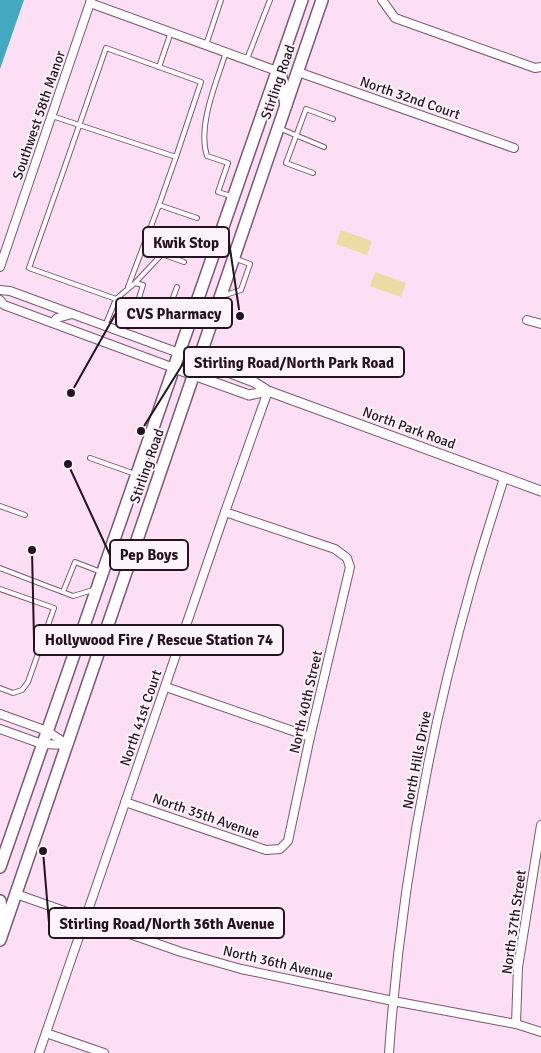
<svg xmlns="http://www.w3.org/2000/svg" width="541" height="1053" font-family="Signika,sans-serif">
<rect width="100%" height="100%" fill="#fcdff4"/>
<g fill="#eadca4">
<polygon points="341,230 372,241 367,255 336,244"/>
<polygon points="375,272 406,283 401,297 370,286"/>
</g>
<polygon fill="#43a8c0" points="0,0 24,0 0,69"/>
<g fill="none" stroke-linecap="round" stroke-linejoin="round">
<g stroke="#7e5574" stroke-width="6">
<g id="service">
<polyline points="206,45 221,0"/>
<path d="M226,52c-9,29 -29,74 -19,104l21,7 -10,29 13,4"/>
<polyline points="247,59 270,0"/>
<polyline points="159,67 171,32"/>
<path d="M52,116l124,41 25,-75 -95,-34c-25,73 -51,147 -77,220l87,31 19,-16 29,-31 27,-13 12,-2 14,2"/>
<polyline points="281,129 324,147"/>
<polyline points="176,157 159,205 197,218"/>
<polyline points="313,173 286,163 306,109 333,119"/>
<polyline points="162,254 184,262"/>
<polyline points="135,283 143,285 136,308 165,319 177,287"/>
<polyline points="128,287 159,205"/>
<polyline points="222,296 241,290 250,264 236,259"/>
<polyline points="105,326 116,299"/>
<polyline points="90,458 135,474"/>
<polyline points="0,506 25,515"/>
<polyline points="112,552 129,558"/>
<polyline points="0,568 73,596 93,590"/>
<polyline points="0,589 54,608 28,682 22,690 13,693 0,688"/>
<polyline points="63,592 75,562 101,572"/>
</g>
</g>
<g stroke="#7e5574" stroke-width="10">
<g id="minor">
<polyline points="382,0 395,18 535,68 541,67"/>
<polyline points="90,3 277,71"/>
<polyline points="298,72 514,148"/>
<polyline points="0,267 91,0"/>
<polyline points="0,290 10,291 179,353"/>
<polyline points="0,300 4,305 174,368"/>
<polyline points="527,320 541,324"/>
<polyline points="53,323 57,318 72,314"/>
<polyline points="166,687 310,737"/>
<polyline points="0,714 47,731 68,745"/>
<polyline points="0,729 42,744 68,745"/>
<polyline points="125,802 266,850 280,849 288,841 310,737 350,567 347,558 335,549 225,512"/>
<polyline points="16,894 181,952 241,969 393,1001 516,1024 541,1032"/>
<polyline points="516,1024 518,967 541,825"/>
<polyline points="46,1033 104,1053"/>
<polyline points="39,1053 225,512 268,391"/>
<path d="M389,1053c11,-157 39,-314 82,-466 10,-37 22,-73 33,-109"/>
</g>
</g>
<g stroke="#7e5574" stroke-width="11">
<g id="tertiary">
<polyline points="179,353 254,382 268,391 541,491"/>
<polyline points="174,368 249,395 268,391"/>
</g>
</g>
<g stroke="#7e5574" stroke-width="14">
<g id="primary">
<polyline points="277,71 281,77 286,105"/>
<polyline points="0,867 302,0"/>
<polyline points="0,901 4,925"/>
<polyline points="0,940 322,0"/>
</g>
</g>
<use href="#service" stroke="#fff" stroke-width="4"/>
<use href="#minor" stroke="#fff" stroke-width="8"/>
<use href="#tertiary" stroke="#fff" stroke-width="9"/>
<use href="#primary" stroke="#fff" stroke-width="11"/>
</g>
<g text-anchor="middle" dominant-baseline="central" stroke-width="4" stroke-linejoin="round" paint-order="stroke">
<g font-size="14" fill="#241320" stroke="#fdf3fa">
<text transform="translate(278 82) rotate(-71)">Stirling Road</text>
<text transform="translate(410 98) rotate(19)">North 32nd Court</text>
<text transform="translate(39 115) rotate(-71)">Southwest 58th Manor</text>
<text transform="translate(409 428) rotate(20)">North Park Road</text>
<text transform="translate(147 466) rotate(-71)">Stirling Road</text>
<text transform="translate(306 702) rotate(-77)">North 40th Street</text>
<text transform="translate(141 718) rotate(-71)">North 41st Court</text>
<text transform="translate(417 760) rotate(-79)">North Hills Drive</text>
<text transform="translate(206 816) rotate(19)">North 35th Avenue</text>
<text transform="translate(514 922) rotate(-82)">North 37th Street</text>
<text transform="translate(278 963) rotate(13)">North 36th Avenue</text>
</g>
</g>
<path fill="none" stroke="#241320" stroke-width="2" d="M240 316L229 242M71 393L116 313M141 431L184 362M68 464L110 555M32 550L34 640M43 851L49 923"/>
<g fill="#241320" stroke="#fdf3fa" stroke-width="2">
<circle cx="240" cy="316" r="5"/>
<circle cx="71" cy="393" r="5"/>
<circle cx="141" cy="431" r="5"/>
<circle cx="68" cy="464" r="5"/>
<circle cx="32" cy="550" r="5"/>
<circle cx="43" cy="851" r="5"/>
</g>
<g fill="#fdf3fa" stroke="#241320" stroke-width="2">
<rect x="143" y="227" width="86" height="30" rx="5"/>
<rect x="116" y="298" width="116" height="30" rx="5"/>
<rect x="184" y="347" width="220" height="30" rx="5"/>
<rect x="110" y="540" width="78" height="30" rx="5"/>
<rect x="34" y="625" width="249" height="30" rx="5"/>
<rect x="49" y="908" width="235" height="30" rx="5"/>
</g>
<g font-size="15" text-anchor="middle" font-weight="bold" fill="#241320">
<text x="186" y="248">Kwik Stop</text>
<text x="174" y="319">CVS Pharmacy</text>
<text x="294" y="368">Stirling Road/North Park Road</text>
<text x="149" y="560">Pep Boys</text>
<text x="159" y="645">Hollywood Fire / Rescue Station 74</text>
<text x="167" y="929">Stirling Road/North 36th Avenue</text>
</g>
</svg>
